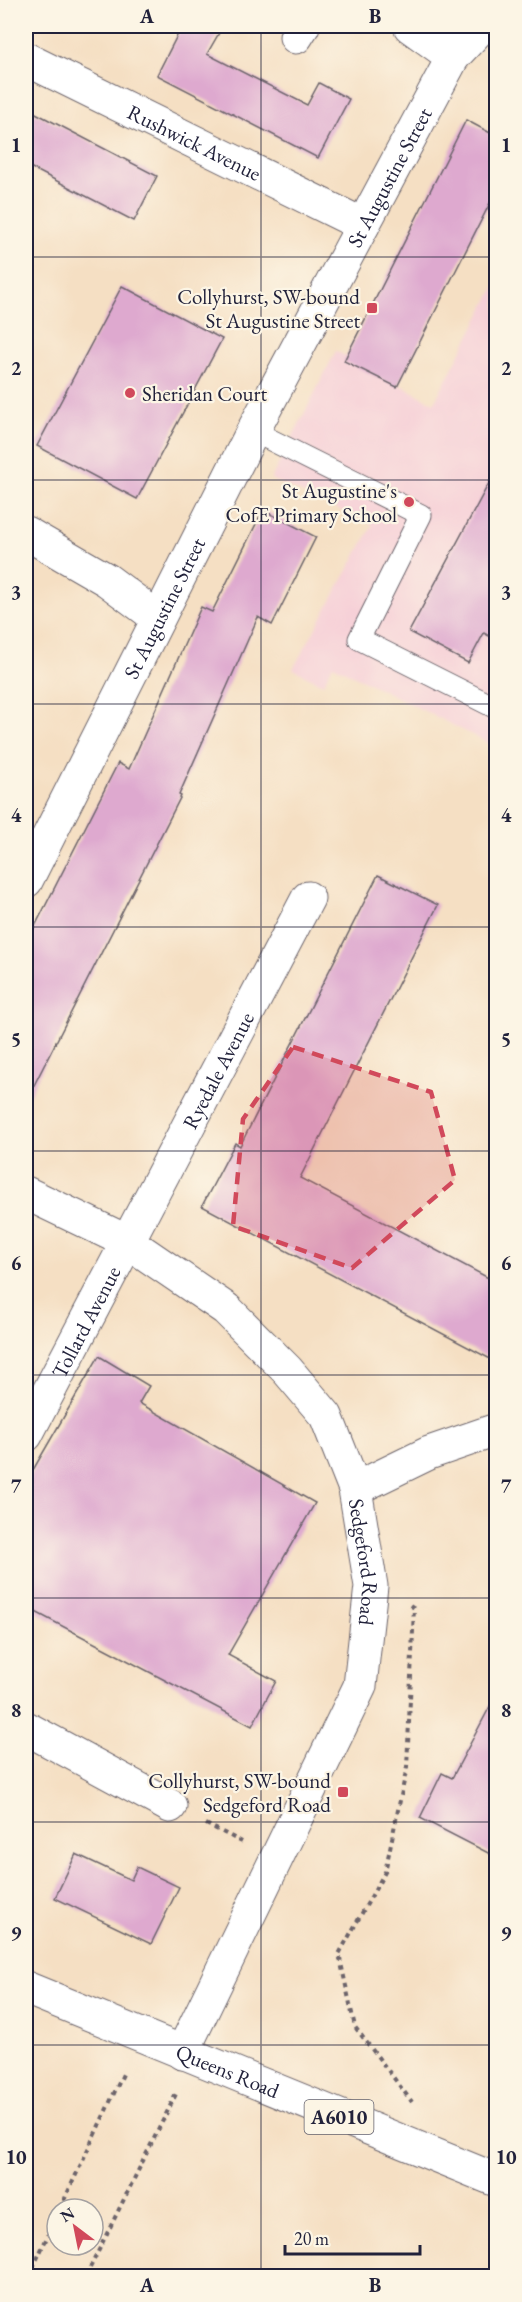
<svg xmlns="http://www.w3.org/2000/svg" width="522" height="2302" font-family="'EB Garamond',serif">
<rect width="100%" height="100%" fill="#fcf5e5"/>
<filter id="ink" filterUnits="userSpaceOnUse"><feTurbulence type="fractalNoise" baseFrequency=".0167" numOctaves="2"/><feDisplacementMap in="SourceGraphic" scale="12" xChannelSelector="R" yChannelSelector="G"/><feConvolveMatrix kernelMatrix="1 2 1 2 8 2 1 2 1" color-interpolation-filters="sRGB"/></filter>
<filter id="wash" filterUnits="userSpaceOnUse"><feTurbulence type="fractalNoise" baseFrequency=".008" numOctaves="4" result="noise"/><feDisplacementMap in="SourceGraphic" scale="24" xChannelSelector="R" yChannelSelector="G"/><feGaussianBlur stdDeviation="1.35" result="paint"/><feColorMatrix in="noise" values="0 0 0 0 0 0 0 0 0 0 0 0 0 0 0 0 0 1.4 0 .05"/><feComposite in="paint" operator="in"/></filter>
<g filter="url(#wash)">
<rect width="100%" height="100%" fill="#f5dfc3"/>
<polygon fill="#f6cfd7" points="496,285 496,747 333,665 323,684 293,669 373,525 271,479 336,351 434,403"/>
<g id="blocks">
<g fill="#dea9cf">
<polygon points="182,26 223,26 207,54 307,105 319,83 349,99 318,158 157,75"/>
<polygon points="26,108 157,176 134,221 26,165"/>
<polygon points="466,120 496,136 496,191 397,387 344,361"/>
<polygon points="122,286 222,339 137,499 37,446"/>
<polygon points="496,470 496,640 484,633 468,663 409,632"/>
<polygon points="263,510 316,537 272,625 258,617 179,795 181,796 26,1101 26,944 118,763 129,769 201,607 212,612"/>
<polygon points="378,875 438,905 300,1178 496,1282 496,1362 202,1206 235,1143 240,1146"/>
<polygon points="99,1356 149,1386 139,1403 315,1503 228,1655 276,1681 252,1726 26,1607 26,1482"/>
<polygon points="496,1695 496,1857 420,1818 442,1773 452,1778"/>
<polygon points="76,1854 131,1880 137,1867 179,1887 151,1944 55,1898"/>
</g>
</g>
</g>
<g filter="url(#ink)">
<use href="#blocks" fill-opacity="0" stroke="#6c646b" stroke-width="1.5"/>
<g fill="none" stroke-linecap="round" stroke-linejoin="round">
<g stroke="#6c646b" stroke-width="23">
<polyline id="service" points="253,431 421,515 359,639 496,708"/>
</g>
<g stroke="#6c646b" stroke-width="35">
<g id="minor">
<polyline points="410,26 453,57"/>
<polyline points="296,37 303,26"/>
<path id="s1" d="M26,59l337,166"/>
<polyline points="26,533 107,580 158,618"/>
<path id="s2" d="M26,881l227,-450 200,-374 29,-31"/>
<path id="s3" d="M26,1193l102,49 98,67 61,61 39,46 29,73 16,97 -11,100 -178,367"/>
<path id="s4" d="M26,1435l282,-537"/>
<polyline points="355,1489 429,1453 496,1430"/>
<polyline points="26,1728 170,1806"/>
</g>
</g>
<g stroke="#6c646b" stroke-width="35">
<g id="trunk">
<path id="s5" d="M26,1988l470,192"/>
</g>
</g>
<g stroke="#6c646b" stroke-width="4" stroke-dasharray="4.5 4.5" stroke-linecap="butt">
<polyline points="410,1605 414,1608 407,1767 385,1872 339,1954 355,2027 412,2102"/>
<polyline points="206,1824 242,1842"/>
<polyline points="60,2209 124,2072"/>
<polyline points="29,2276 57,2216"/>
<polyline points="86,2276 176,2094"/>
</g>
<use href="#service" stroke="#fff" stroke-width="21"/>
<use href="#minor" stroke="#fff" stroke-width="33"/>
<use href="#trunk" stroke="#fff" stroke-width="33"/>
</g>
</g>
<path fill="#d1495b" fill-opacity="0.2" stroke="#d1495b" stroke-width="4.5" stroke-dasharray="12 8" stroke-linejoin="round" d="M293,1047l138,45 24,88 -103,88 -119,-42 10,-107z"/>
<path fill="none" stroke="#22223b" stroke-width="1.5" stroke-opacity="0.55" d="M261,26v2250M26,257h470M26,480h470M26,704h470M26,927h470M26,1151h470M26,1375h470M26,1598h470M26,1822h470M26,2045h470"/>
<g fill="#d1495b" stroke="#fcf5e5" stroke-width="2">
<rect x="366" y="302" width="12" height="12" rx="3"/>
<circle cx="130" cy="393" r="6"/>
<circle cx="409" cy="502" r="6"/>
<rect x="337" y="1786" width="12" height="12" rx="3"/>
</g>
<g text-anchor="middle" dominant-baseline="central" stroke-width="4.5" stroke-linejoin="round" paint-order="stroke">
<rect fill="#fcf5e5" stroke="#63616e" stroke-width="1.5" x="304.5" y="2100" width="69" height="34" rx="4.5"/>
<g font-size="20" font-weight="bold" fill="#22223b">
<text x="339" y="2117">A6010</text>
</g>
<g font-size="21" fill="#22223b" stroke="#fcf5e5">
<text stroke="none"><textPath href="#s1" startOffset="188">Rushwick Avenue</textPath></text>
<text stroke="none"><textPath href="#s2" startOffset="792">St Augustine Street</textPath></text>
<text stroke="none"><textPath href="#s2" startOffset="306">St Augustine Street</textPath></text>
<text stroke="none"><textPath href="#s4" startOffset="412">Ryedale Avenue</textPath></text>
<text stroke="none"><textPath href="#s4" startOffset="128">Tollard Avenue</textPath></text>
<text stroke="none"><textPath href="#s3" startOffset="531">Sedgeford Road</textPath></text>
<text stroke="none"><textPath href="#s5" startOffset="218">Queens Road</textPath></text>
</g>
<g font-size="21" fill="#22223b" stroke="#fcf5e5" text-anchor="end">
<text x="360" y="296">Collyhurst, SW-bound<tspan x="360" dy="24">St Augustine Street</tspan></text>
<text x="142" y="393" text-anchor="start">Sheridan Court</text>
<text x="397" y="490">St Augustine's<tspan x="397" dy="24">CofE Primary School</tspan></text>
<text x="331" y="1780">Collyhurst, SW-bound<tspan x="331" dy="24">Sedgeford Road</tspan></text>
</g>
</g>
<rect width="522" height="2302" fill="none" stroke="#fcf5e5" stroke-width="66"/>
<g transform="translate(75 2227) rotate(328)"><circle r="28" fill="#fcf5e5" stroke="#a5a1a1" stroke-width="1.5"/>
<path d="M0-4.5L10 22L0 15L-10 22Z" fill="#d1495b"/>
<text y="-9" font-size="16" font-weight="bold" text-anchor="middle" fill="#22223b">N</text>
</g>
<path d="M285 2245v9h135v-9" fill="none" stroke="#22223b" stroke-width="3"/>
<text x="294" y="2245" font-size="18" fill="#22223b" stroke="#fcf5e5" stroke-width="4.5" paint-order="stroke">20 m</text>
<rect x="33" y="33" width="456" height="2236" fill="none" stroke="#22223b" stroke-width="2"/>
<g font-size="20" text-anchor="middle" font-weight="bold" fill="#22223b">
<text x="147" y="23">A</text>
<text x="375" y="23">B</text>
<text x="16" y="152">1</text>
<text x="506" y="152">1</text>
<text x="16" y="375">2</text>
<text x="506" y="375">2</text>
<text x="16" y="599">3</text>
<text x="506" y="599">3</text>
<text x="16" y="822">4</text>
<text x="506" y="822">4</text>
<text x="16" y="1046">5</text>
<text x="506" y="1046">5</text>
<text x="16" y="1270">6</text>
<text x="506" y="1270">6</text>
<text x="16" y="1493">7</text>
<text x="506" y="1493">7</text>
<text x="16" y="1717">8</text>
<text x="506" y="1717">8</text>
<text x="16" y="1940">9</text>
<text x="506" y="1940">9</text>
<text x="16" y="2164">10</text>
<text x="506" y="2164">10</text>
<text x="147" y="2292">A</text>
<text x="375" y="2292">B</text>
</g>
</svg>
